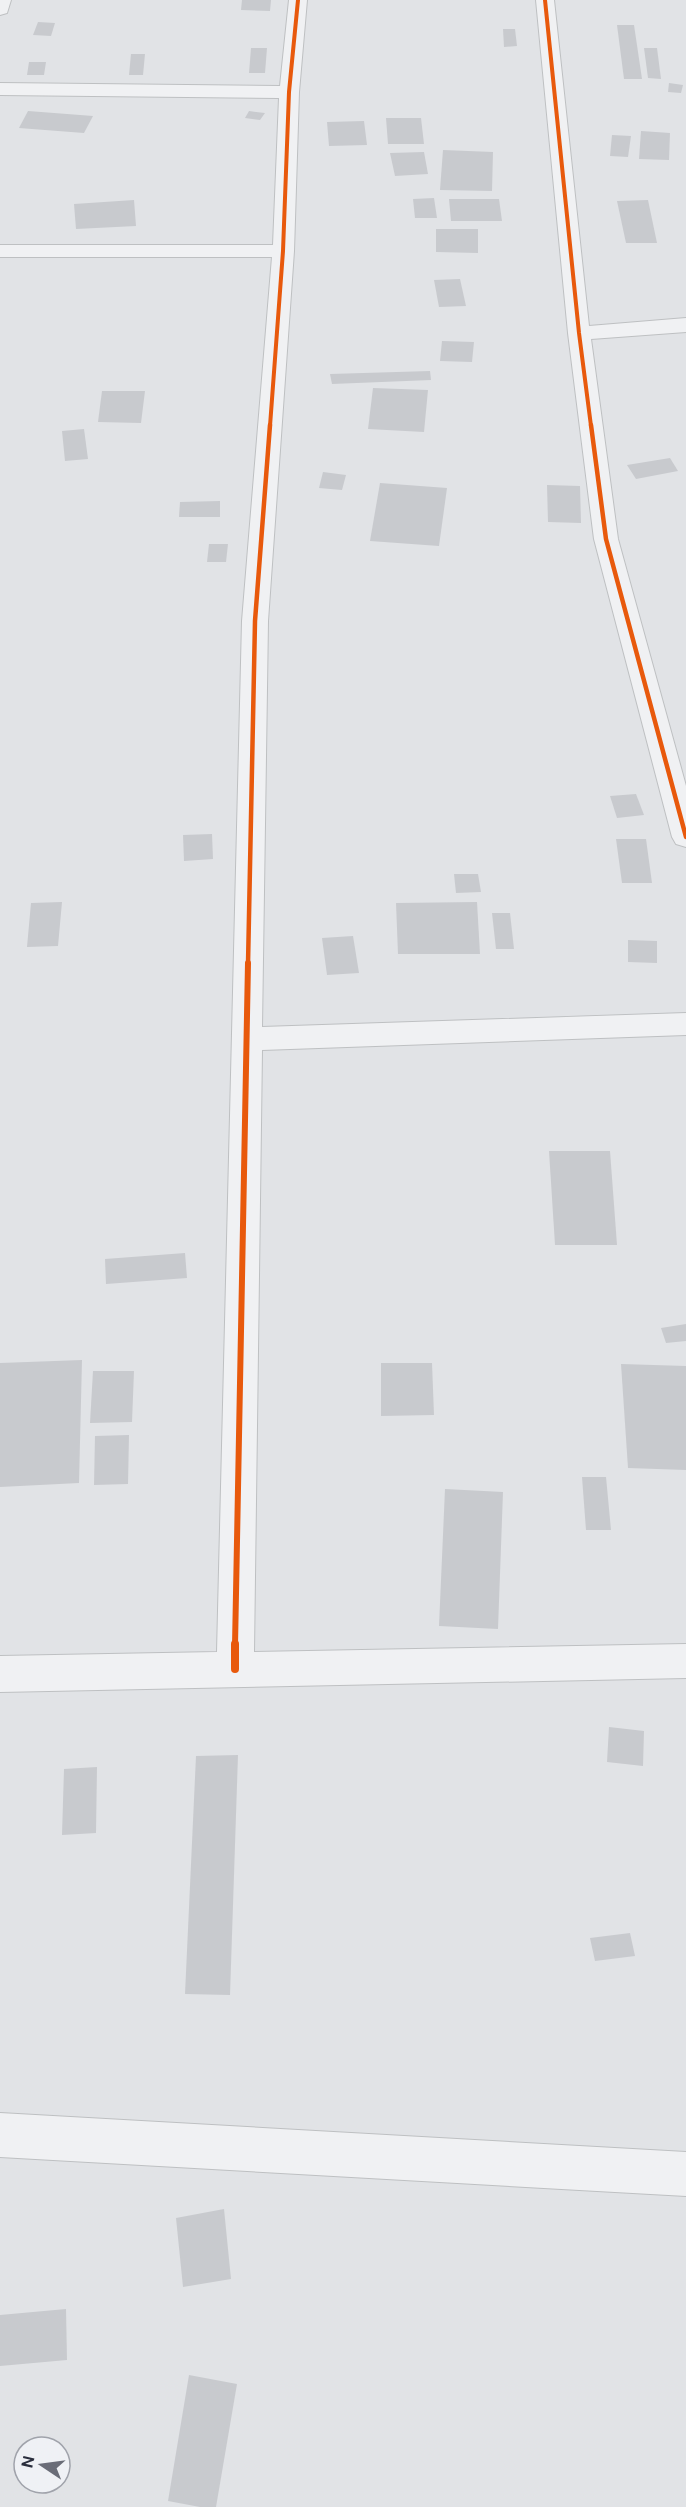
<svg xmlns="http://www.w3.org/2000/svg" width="686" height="2507" font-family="'DM Sans',sans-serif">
<rect width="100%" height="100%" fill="#e1e3e6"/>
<g fill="#c8cace">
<polygon points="242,0 271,0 270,11 241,10"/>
<polygon points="38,22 55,23 51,36 33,35"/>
<polygon points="617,25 634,25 642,79 624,79"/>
<polygon points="503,29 515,29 517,46 504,47"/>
<polygon points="251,48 267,48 265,73 249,73"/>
<polygon points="644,48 657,48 661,79 648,78"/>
<polygon points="131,54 145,54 143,75 129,75"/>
<polygon points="29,62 46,62 44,75 27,75"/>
<polygon points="669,83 683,85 681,93 668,92"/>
<polygon points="28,111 93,116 84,133 19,128"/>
<polygon points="249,111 265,113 260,120 245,118"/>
<polygon points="386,118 421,118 424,144 388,144"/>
<polygon points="364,121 367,145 329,146 327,122"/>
<polygon points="641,131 670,133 669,160 639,159"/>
<polygon points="612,135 631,136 628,157 610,156"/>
<polygon points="443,150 493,152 492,191 440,190"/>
<polygon points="424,152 428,174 395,176 390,153"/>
<polygon points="434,198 437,218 415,218 413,199"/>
<polygon points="449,199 499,199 502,221 451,221"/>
<polygon points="134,200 136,226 76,229 74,204"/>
<polygon points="648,200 657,243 626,243 617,201"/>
<polygon points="436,229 478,229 478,253 436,252"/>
<polygon points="460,279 466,306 439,307 434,280"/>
<polygon points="442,341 474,342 472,362 440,361"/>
<polygon points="430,371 431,380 332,384 330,374"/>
<polygon points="373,388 428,390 424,432 368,429"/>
<polygon points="102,391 145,391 141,423 98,422"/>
<polygon points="84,429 88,459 65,461 62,431"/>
<polygon points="670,458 678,471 636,479 627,465"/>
<polygon points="323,472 346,475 342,490 319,488"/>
<polygon points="380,483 447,488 439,546 370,541"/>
<polygon points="547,485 580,486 581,523 548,522"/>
<polygon points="220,501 220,517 179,517 180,502"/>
<polygon points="209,544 228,544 226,562 207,562"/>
<polygon points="636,794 644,815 617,818 610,796"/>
<polygon points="212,834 213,859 184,861 183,835"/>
<polygon points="616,839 646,839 652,883 622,883"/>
<polygon points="454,874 478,874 481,892 456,893"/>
<polygon points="62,902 58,946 27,947 31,903"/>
<polygon points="477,902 480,954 398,954 396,903"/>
<polygon points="492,913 510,913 514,949 496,949"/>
<polygon points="353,936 359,973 327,975 322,938"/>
<polygon points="628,940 657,941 657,963 628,962"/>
<polygon points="549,1151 610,1151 617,1245 555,1245"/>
<polygon points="185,1253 187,1278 106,1284 105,1259"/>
<polygon points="686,1324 686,1341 666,1343 661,1328"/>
<polygon points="82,1360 79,1483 0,1487 0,1363"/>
<polygon points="381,1363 432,1363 434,1415 381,1416"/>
<polygon points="621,1364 686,1366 686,1470 628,1468"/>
<polygon points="93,1371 134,1371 132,1422 90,1423"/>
<polygon points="129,1435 128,1484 94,1485 95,1436"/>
<polygon points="582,1477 606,1477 611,1530 586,1530"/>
<polygon points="445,1489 503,1492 498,1629 439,1626"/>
<polygon points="609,1727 644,1731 643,1766 607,1762"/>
<polygon points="238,1755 230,1995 185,1994 196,1756"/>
<polygon points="97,1767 96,1833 62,1835 64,1769"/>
<polygon points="630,1933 635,1956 595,1961 590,1938"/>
<polygon points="224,2209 231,2279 183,2287 176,2218"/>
<polygon points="66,2309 67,2360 0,2366 0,2315"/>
<polygon points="189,2375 237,2384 216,2507 200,2507 168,2501"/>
</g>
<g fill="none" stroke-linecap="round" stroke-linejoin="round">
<g stroke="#bec0c2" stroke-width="2">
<g id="minor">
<polygon points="0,0 11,0 7,13 0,15"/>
<polygon points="289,0 307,0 299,92 294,251 268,621 262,1027 686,1013 686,1035 262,1050 254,1652 686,1644 686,1678 0,1692 0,1656 217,1652 242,621 272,257 0,257 0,245 273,245 279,98 0,95 0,83 280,86"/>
<polygon points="536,0 554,0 589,326 686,318 686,332 591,339 618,539 686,786 686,847 676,844 672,837 594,539 568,333"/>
<polygon points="0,2113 686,2152 686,2196 0,2157"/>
</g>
</g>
<use href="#minor" fill="#f0f1f3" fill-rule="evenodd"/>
<g stroke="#eff1f5" stroke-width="6">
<g id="cycleway-far3">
<polyline points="545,0 579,333 591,426"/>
<polyline points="270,426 283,251 289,92 298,0"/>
</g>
</g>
<g stroke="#eff1f5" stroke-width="8">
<g id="cycleway-far2">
<polyline points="591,425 606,539 686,837"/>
<polyline points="248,965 255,621 270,425"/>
</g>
</g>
<g stroke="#eff1f5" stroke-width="10">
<polyline id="cycleway-far1" points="235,1646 248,963"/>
</g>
<g stroke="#eff1f5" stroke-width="11">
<polyline id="cycleway" points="235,1669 235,1644"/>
</g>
<use href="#cycleway-far3" stroke="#e8590c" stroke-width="4"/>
<use href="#cycleway-far2" stroke="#e8590c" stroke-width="4.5"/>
<use href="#cycleway-far1" stroke="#e8590c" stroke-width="6"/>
<use href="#cycleway" stroke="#e8590c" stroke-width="8"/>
</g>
<g transform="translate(42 2465) rotate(283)"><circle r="28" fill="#eff1f5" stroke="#a0a3ab" stroke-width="1.5"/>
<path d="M0-4.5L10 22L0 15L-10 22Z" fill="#6a6d78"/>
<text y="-9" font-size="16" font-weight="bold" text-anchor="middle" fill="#2a2e3d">N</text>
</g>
</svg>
